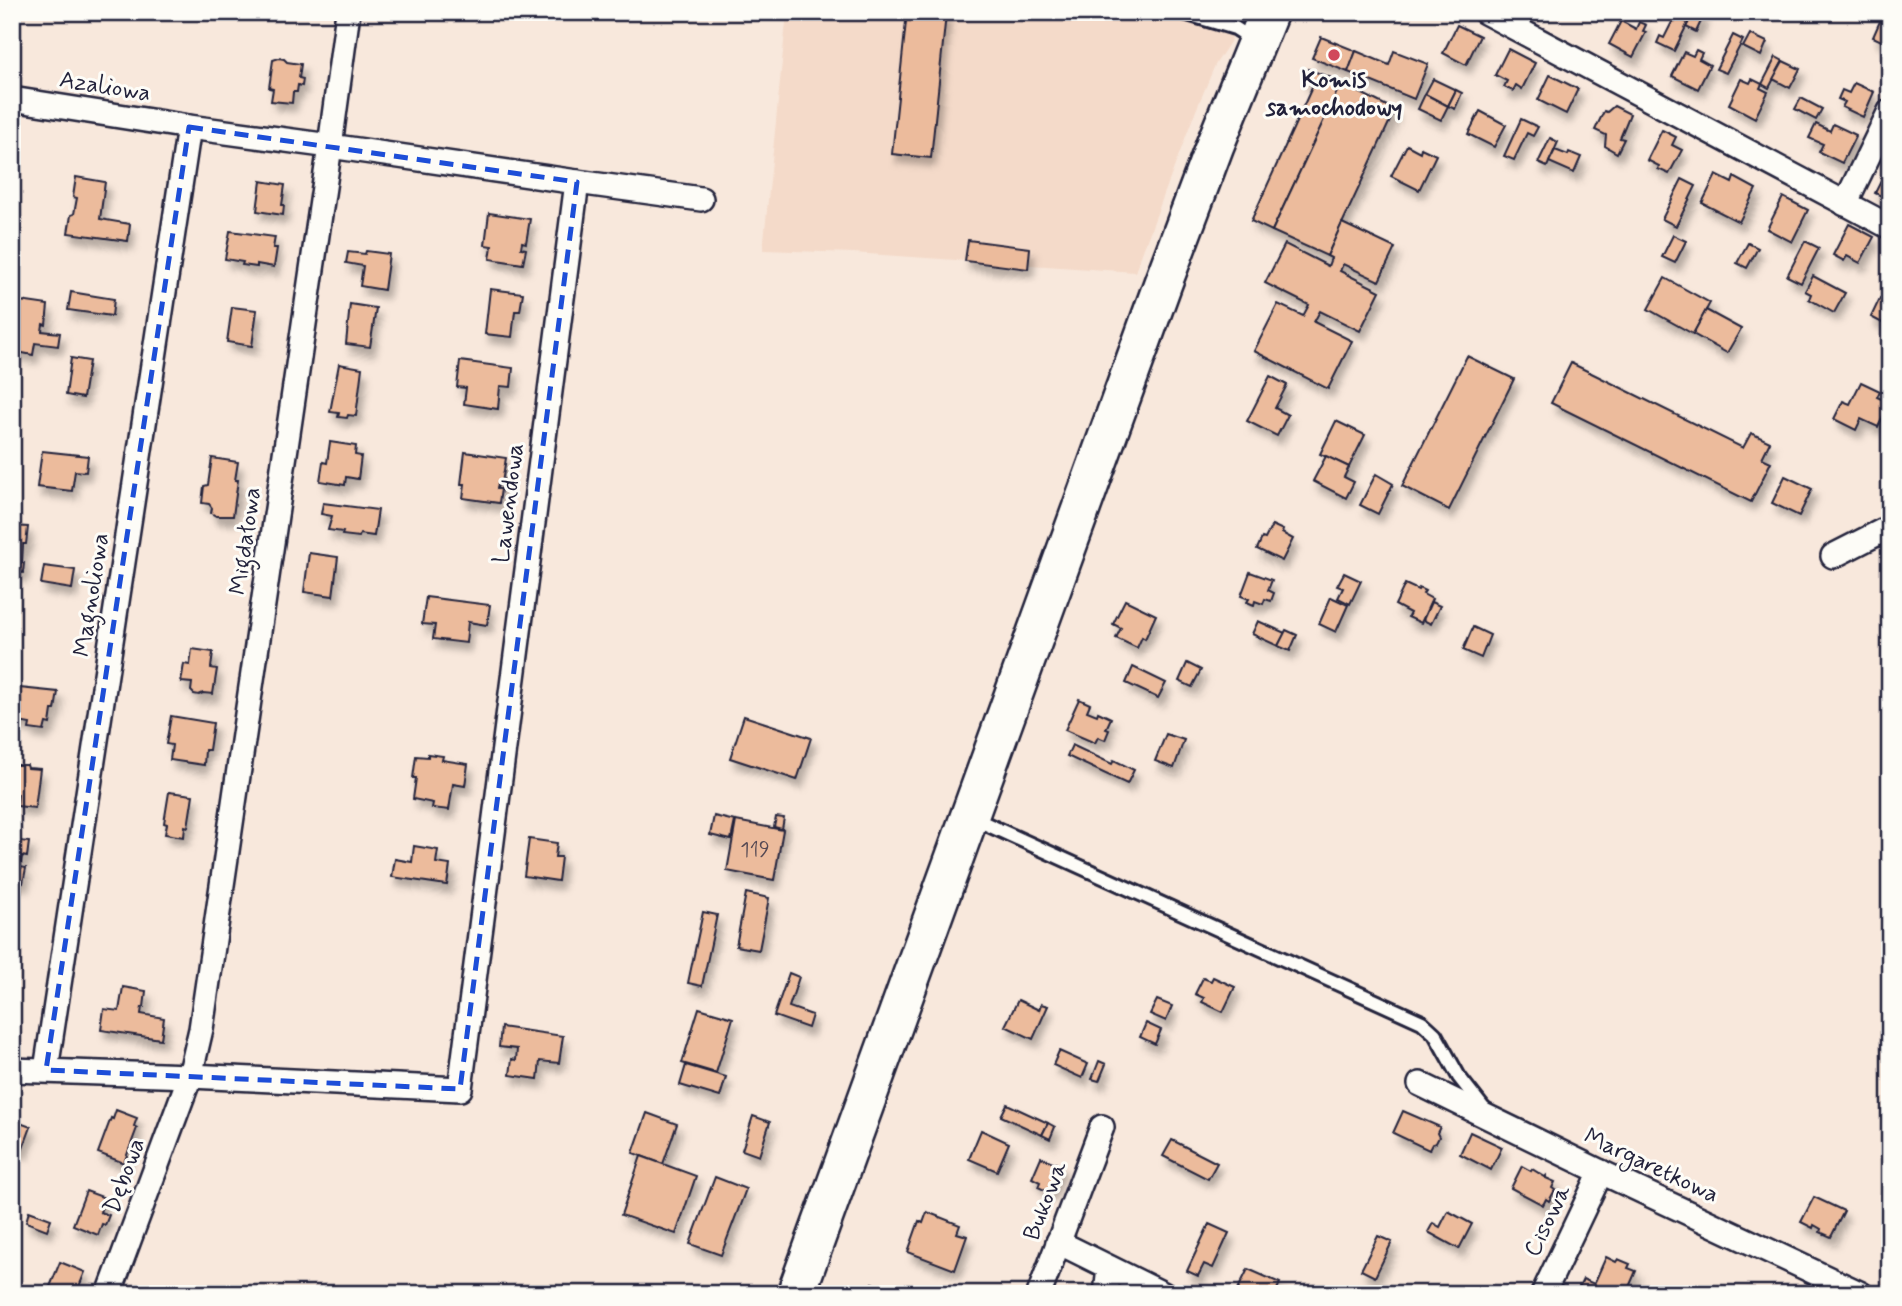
<svg xmlns="http://www.w3.org/2000/svg" width="1902" height="1306" font-family="Mynerve,sans-serif">
<defs>
<filter id="shadow"><feDropShadow dx="4.5" dy="8" stdDeviation="3.5" flood-color="#0004"/></filter>
</defs>
<rect width="100%" height="100%" fill="#f8e8dc"/>
<filter id="ink" filterUnits="userSpaceOnUse"><feTurbulence type="fractalNoise" baseFrequency=".0143" numOctaves="2"/><feDisplacementMap in="SourceGraphic" scale="14" xChannelSelector="R" yChannelSelector="G"/><feConvolveMatrix kernelMatrix="1 2 1 2 8 2 1 2 1" color-interpolation-filters="sRGB"/></filter>
<g filter="url(#ink)">
<polygon fill="#f4dac9" points="787,12 1241,12 1230,42 1215,65 1192,120 1135,272 853,253 763,250"/>
<g fill="#ecbb9c" stroke="#22223b" stroke-width="2" filter="url(#shadow)">
<polygon points="907,12 946,14 931,158 892,154"/>
<polygon points="1694,12 1704,15 1696,32 1686,27"/>
<polygon points="1884,12 1890,12 1890,45 1873,37"/>
<polygon points="1675,16 1688,23 1674,51 1657,43 1660,36 1664,38"/>
<polygon points="1621,21 1636,29 1639,22 1646,25 1643,31 1646,32 1633,57 1609,44"/>
<polygon points="1457,25 1480,36 1466,65 1443,53"/>
<polygon points="1750,34 1767,42 1761,56 1743,47"/>
<polygon points="1733,35 1743,40 1726,73 1716,69"/>
<polygon points="1321,37 1356,51 1348,72 1312,58"/>
<polygon points="1508,49 1535,63 1522,89 1516,85 1513,91 1504,87 1507,81 1495,75"/>
<polygon points="1696,50 1702,53 1699,59 1710,65 1698,89 1672,76 1684,52 1693,56"/>
<polygon points="1356,51 1389,65 1394,51 1428,64 1414,99 1348,72"/>
<polygon points="1776,57 1783,61 1769,88 1762,84"/>
<polygon points="279,58 284,59 287,62 301,64 299,78 303,79 302,86 298,85 297,92 293,92 292,103 271,101 273,89 269,88 273,60"/>
<polygon points="1783,61 1800,69 1790,88 1773,79"/>
<polygon points="1308,69 1342,82 1272,231 1251,221 1313,85 1303,81"/>
<polygon points="1550,75 1578,89 1566,114 1538,100"/>
<polygon points="1433,79 1456,90 1448,106 1425,94"/>
<polygon points="1741,79 1750,83 1752,79 1762,84 1760,88 1768,92 1755,118 1729,104"/>
<polygon points="1341,83 1395,110 1327,256 1272,231"/>
<polygon points="1854,83 1874,92 1863,117 1842,107 1845,102 1838,99 1842,90 1849,93"/>
<polygon points="1456,90 1462,93 1455,109 1448,106"/>
<polygon points="1425,94 1448,106 1441,120 1418,109"/>
<polygon points="1801,98 1822,109 1816,120 1795,109"/>
<polygon points="1614,106 1630,114 1620,138 1624,139 1617,153 1605,146 1606,135 1595,130 1604,111 1607,112"/>
<polygon points="1480,111 1506,125 1494,147 1468,134"/>
<polygon points="1521,119 1538,127 1533,136 1527,133 1514,160 1504,156"/>
<polygon points="1816,124 1830,131 1833,124 1856,135 1842,163 1819,152 1823,144 1809,138"/>
<polygon points="1662,130 1676,137 1672,145 1682,150 1669,174 1658,169 1659,166 1647,160"/>
<polygon points="1550,138 1558,142 1547,167 1538,163"/>
<polygon points="1407,145 1420,152 1421,148 1436,155 1419,190 1391,176"/>
<polygon points="1555,150 1568,155 1569,152 1581,157 1574,173 1549,162"/>
<polygon points="1888,167 1890,168 1890,200 1875,193"/>
<polygon points="1716,175 1732,183 1734,177 1756,189 1739,222 1702,203"/>
<polygon points="76,177 105,182 100,219 130,224 128,241 68,233 71,215 74,214 77,198 73,197"/>
<polygon points="1682,179 1696,186 1676,226 1662,219"/>
<polygon points="261,181 285,185 282,205 284,205 283,215 257,211"/>
<polygon points="1783,197 1808,210 1792,242 1767,229"/>
<polygon points="489,213 530,219 526,243 522,242 521,248 526,249 523,264 490,259 492,246 485,245"/>
<polygon points="1342,223 1395,248 1379,281 1343,264 1340,271 1380,291 1360,331 1320,311 1314,322 1352,341 1328,389 1254,351 1278,304 1303,316 1309,305 1265,283 1285,244 1328,266 1331,258 1327,256"/>
<polygon points="1849,224 1874,237 1860,263 1847,256 1844,261 1833,255"/>
<polygon points="230,231 275,237 273,248 277,248 274,267 257,264 257,267 242,265 243,262 225,259"/>
<polygon points="1673,235 1686,241 1675,263 1662,257"/>
<polygon points="968,240 1030,248 1028,269 965,261"/>
<polygon points="1805,241 1819,248 1801,283 1787,276"/>
<polygon points="1748,243 1758,248 1747,268 1737,263"/>
<polygon points="366,251 389,254 384,290 360,286 363,266 346,263 348,252 365,254"/>
<polygon points="1813,276 1845,293 1834,313 1809,299 1811,294 1805,291"/>
<polygon points="1665,278 1710,303 1693,334 1648,309"/>
<polygon points="490,289 523,293 520,311 515,311 512,337 485,334"/>
<polygon points="71,292 114,299 112,316 68,310"/>
<polygon points="1880,298 1890,303 1890,327 1871,317"/>
<polygon points="20,301 48,305 46,325 43,324 42,331 60,333 58,346 35,343 33,355 12,351 13,318 18,319"/>
<polygon points="350,304 376,308 370,347 346,344"/>
<polygon points="232,307 257,310 252,346 227,342"/>
<polygon points="1706,310 1741,329 1727,353 1693,334"/>
<polygon points="1467,356 1514,379 1449,510 1402,486"/>
<polygon points="71,358 89,361 83,398 66,395"/>
<polygon points="460,361 513,368 511,387 500,386 498,409 464,404 466,388 457,387"/>
<polygon points="1571,363 1743,448 1751,433 1770,442 1762,458 1771,462 1751,502 1551,403"/>
<polygon points="339,364 362,368 356,416 348,415 347,418 338,417 339,413 330,412"/>
<polygon points="1270,376 1287,385 1275,408 1288,415 1277,436 1247,421"/>
<polygon points="1861,382 1880,391 1877,397 1890,403 1878,427 1861,419 1856,430 1834,419 1843,401 1850,404"/>
<polygon points="1336,421 1365,435 1349,467 1320,454"/>
<polygon points="330,442 356,446 355,455 361,456 358,479 346,477 345,485 320,481 323,462 327,463"/>
<polygon points="42,451 88,456 86,472 75,471 72,491 37,487"/>
<polygon points="465,452 506,458 502,483 498,483 497,489 501,489 499,503 463,498 465,484 461,484"/>
<polygon points="1326,456 1349,467 1344,477 1354,482 1346,498 1313,481"/>
<polygon points="212,458 238,462 235,480 238,480 233,516 216,516 211,513 212,508 209,504 202,503 204,486 208,485"/>
<polygon points="1376,474 1393,484 1378,514 1360,505"/>
<polygon points="1785,476 1812,489 1799,516 1772,503"/>
<polygon points="323,503 378,510 374,536 360,534 359,537 342,535 343,532 328,530 332,516 321,514"/>
<polygon points="1272,525 1283,530 1282,533 1293,539 1282,561 1257,549 1262,538 1265,539"/>
<polygon points="12,526 28,527 26,544 23,544 22,563 24,563 23,573 12,572"/>
<polygon points="309,553 338,557 333,596 304,592"/>
<polygon points="44,566 75,570 72,589 41,584"/>
<polygon points="1250,572 1272,580 1268,590 1274,593 1271,601 1265,599 1263,604 1255,601 1254,605 1247,602 1249,599 1241,596"/>
<polygon points="1344,573 1361,581 1350,604 1338,598 1343,588 1337,586"/>
<polygon points="1405,584 1418,590 1419,588 1425,591 1423,594 1432,599 1421,623 1408,617 1410,613 1395,605"/>
<polygon points="426,597 490,605 487,625 468,622 466,643 433,639 435,625 422,624"/>
<polygon points="1331,597 1348,605 1336,632 1319,624"/>
<polygon points="1125,600 1156,615 1145,639 1142,637 1137,648 1116,638 1121,628 1113,624"/>
<polygon points="1431,602 1440,606 1431,624 1423,620"/>
<polygon points="1258,621 1285,633 1278,646 1252,634"/>
<polygon points="1473,627 1490,635 1481,658 1463,650"/>
<polygon points="1286,630 1297,635 1290,651 1278,646"/>
<polygon points="192,649 213,652 211,668 217,669 213,694 203,693 199,695 194,694 191,691 192,683 181,682 184,664 190,665"/>
<polygon points="1187,663 1201,670 1192,687 1179,681"/>
<polygon points="1133,667 1166,683 1158,698 1126,683"/>
<polygon points="12,685 20,687 20,688 58,692 55,710 52,710 50,724 46,723 44,731 29,729 30,724 13,721"/>
<polygon points="1079,699 1090,704 1087,711 1097,715 1098,712 1111,718 1106,729 1109,730 1105,740 1098,737 1095,743 1065,730"/>
<polygon points="171,716 213,723 209,750 205,750 204,765 170,760 172,745 166,744"/>
<polygon points="744,716 811,738 797,780 730,758"/>
<polygon points="1166,734 1184,740 1174,768 1155,761"/>
<polygon points="1072,745 1112,764 1114,760 1134,770 1127,784 1067,756"/>
<polygon points="428,754 443,756 442,760 468,764 465,786 453,784 449,810 432,808 433,803 413,799 416,778 413,778 416,756 428,757"/>
<polygon points="12,765 27,765 28,768 40,769 35,808 17,806 18,794 12,793"/>
<polygon points="169,792 193,795 188,827 185,826 184,837 165,834 167,824 164,823"/>
<polygon points="714,816 735,821 731,840 710,835"/>
<polygon points="776,817 784,818 782,829 774,827"/>
<polygon points="736,821 783,830 774,880 727,871"/>
<polygon points="529,839 557,843 555,857 561,857 558,881 524,876"/>
<polygon points="12,840 29,842 27,857 22,856 20,867 26,868 23,883 12,881"/>
<polygon points="414,846 438,850 436,863 450,865 447,885 392,877 395,859 412,862"/>
<polygon points="746,893 769,898 759,950 736,946"/>
<polygon points="703,912 717,915 702,986 688,983"/>
<polygon points="789,973 799,977 789,1007 812,1015 808,1028 774,1016"/>
<polygon points="1213,977 1235,987 1223,1012 1202,1002 1204,998 1195,994 1203,978 1211,981"/>
<polygon points="123,987 146,991 144,1007 142,1007 141,1014 164,1018 161,1039 101,1030 104,1009 119,1011"/>
<polygon points="1018,1000 1039,1010 1041,1004 1048,1006 1033,1039 1005,1026"/>
<polygon points="1157,1000 1172,1006 1166,1021 1150,1014"/>
<polygon points="699,1008 733,1018 716,1073 682,1063"/>
<polygon points="1146,1023 1161,1030 1155,1044 1140,1037"/>
<polygon points="501,1027 563,1036 559,1063 540,1061 538,1079 510,1075 512,1059 516,1060 517,1049 499,1047"/>
<polygon points="1059,1051 1088,1064 1082,1078 1053,1065"/>
<polygon points="1099,1061 1106,1064 1099,1081 1092,1079"/>
<polygon points="686,1065 726,1077 720,1097 680,1085"/>
<polygon points="1007,1104 1048,1123 1042,1135 1001,1116"/>
<polygon points="116,1110 137,1118 134,1126 137,1128 124,1163 98,1153 111,1118 113,1119"/>
<polygon points="1403,1111 1440,1127 1437,1133 1439,1137 1436,1143 1432,1144 1429,1150 1393,1133"/>
<polygon points="647,1113 677,1124 663,1164 633,1153"/>
<polygon points="753,1116 770,1122 759,1156 742,1150"/>
<polygon points="12,1120 31,1127 22,1151 12,1147"/>
<polygon points="1048,1123 1055,1127 1050,1139 1042,1135"/>
<polygon points="981,1130 1009,1143 997,1171 969,1159"/>
<polygon points="1470,1132 1502,1147 1491,1170 1460,1154"/>
<polygon points="1172,1140 1217,1163 1208,1179 1163,1156"/>
<polygon points="641,1156 696,1176 676,1234 621,1215"/>
<polygon points="1041,1157 1062,1166 1051,1193 1038,1187 1040,1182 1032,1178"/>
<polygon points="1522,1166 1531,1171 1532,1169 1545,1177 1546,1176 1546,1178 1555,1182 1552,1188 1555,1190 1549,1201 1546,1199 1543,1205 1511,1188"/>
<polygon points="715,1177 746,1189 721,1255 690,1244"/>
<polygon points="86,1191 105,1198 100,1212 109,1215 105,1225 102,1224 98,1235 73,1225"/>
<polygon points="1814,1197 1844,1211 1831,1237 1820,1232 1821,1229 1814,1225 1813,1228 1801,1222"/>
<polygon points="29,1211 51,1219 47,1230 26,1222"/>
<polygon points="1448,1211 1472,1224 1459,1249 1428,1232 1433,1223 1440,1227"/>
<polygon points="927,1212 960,1225 957,1233 967,1236 955,1270 908,1252 919,1221 923,1223"/>
<polygon points="1209,1224 1229,1233 1213,1268 1204,1264 1198,1276 1187,1271"/>
<polygon points="1378,1236 1392,1242 1375,1277 1361,1270"/>
<polygon points="1606,1257 1616,1262 1618,1259 1630,1264 1628,1268 1636,1271 1626,1294 1576,1294 1583,1279 1594,1284"/>
<polygon points="60,1262 85,1272 76,1294 47,1294"/>
<polygon points="1248,1269 1280,1283 1275,1294 1236,1293"/>
<polygon points="873,1283 898,1294 868,1294"/>
</g>
<g fill="none" stroke-linecap="round" stroke-linejoin="round">
<g stroke="#22223b" stroke-width="18">
<g id="lane">
<polyline points="1181,12 1235,28 1255,41"/>
<polyline points="973,818 1422,1022 1435,1034 1459,1077 1484,1109"/>
</g>
</g>
<g stroke="#22223b" stroke-width="28">
<g id="street">
<polyline points="1485,12 1890,227"/>
<polyline points="12,99 189,127 330,146 577,182 460,1089 190,1076 12,1070"/>
<polyline points="577,182 701,199"/>
<polyline points="1845,204 1890,111"/>
<polyline points="1833,556 1890,527"/>
<polyline points="46,1070 189,127"/>
<polyline points="1420,1084 1601,1172 1861,1294"/>
<polyline points="1058,1242 1163,1294"/>
<polyline points="109,1294 190,1076 201,1029 330,146 348,12"/>
<polyline points="1039,1294 1102,1127"/>
<polyline points="1106,1294 1109,1268"/>
<polyline points="1543,1294 1601,1172"/>
</g>
</g>
<g stroke="#22223b" stroke-width="42">
<polyline id="primary" points="796,1294 1163,283 1215,145 1269,12"/>
</g>
<use href="#lane" stroke="#fdfcf7" stroke-width="12"/>
<use href="#street" stroke="#fdfcf7" stroke-width="23"/>
<use href="#primary" stroke="#fdfcf7" stroke-width="37"/>
</g>
</g>
<path fill="none" stroke="#1d4ed8" stroke-width="5" stroke-dasharray="14 9" stroke-linejoin="round" d="M189,127l388,55 -117,907 -414,-19z"/>
<circle fill="#d1495b" stroke="#fdfcf7" stroke-width="2.5" cx="1334" cy="55" r="7"/>
<g text-anchor="middle" dominant-baseline="central" stroke-width="6" stroke-linejoin="round" paint-order="stroke">
<g font-size="21" fill="#544853">
<text x="755" y="850">119</text>
</g>
<g font-size="24" font-weight="bold" fill="#22223b" stroke="#fdfcf7">
<text x="1334" y="80">Komis<tspan x="1334" dy="28">samochodowy</tspan></text>
</g>
<g font-size="24" fill="#22223b" stroke="#fdfcf7">
<text transform="translate(105 87) rotate(9)">Azaliowa</text>
<text transform="translate(509 503) rotate(-83)">Lawendowa</text>
<text transform="translate(246 541) rotate(-82)">Migdałowa</text>
<text transform="translate(92 595) rotate(-81)">Magnoliowa</text>
<text transform="translate(1651 1166) rotate(25)">Margaretkowa</text>
<text transform="translate(125 1176) rotate(-70)">Dębowa</text>
<text transform="translate(1046 1201) rotate(-69)">Bukowa</text>
<text transform="translate(1548 1221) rotate(-64)">Cisowa</text>
</g>
</g>
<rect width="1902" height="1306" fill="none" stroke="#fdfcf7" stroke-width="42"/>
<rect x="21" y="21" width="1860" height="1264" fill="none" stroke="#22223b" stroke-width="2.5" filter="url(#ink)"/>
</svg>
